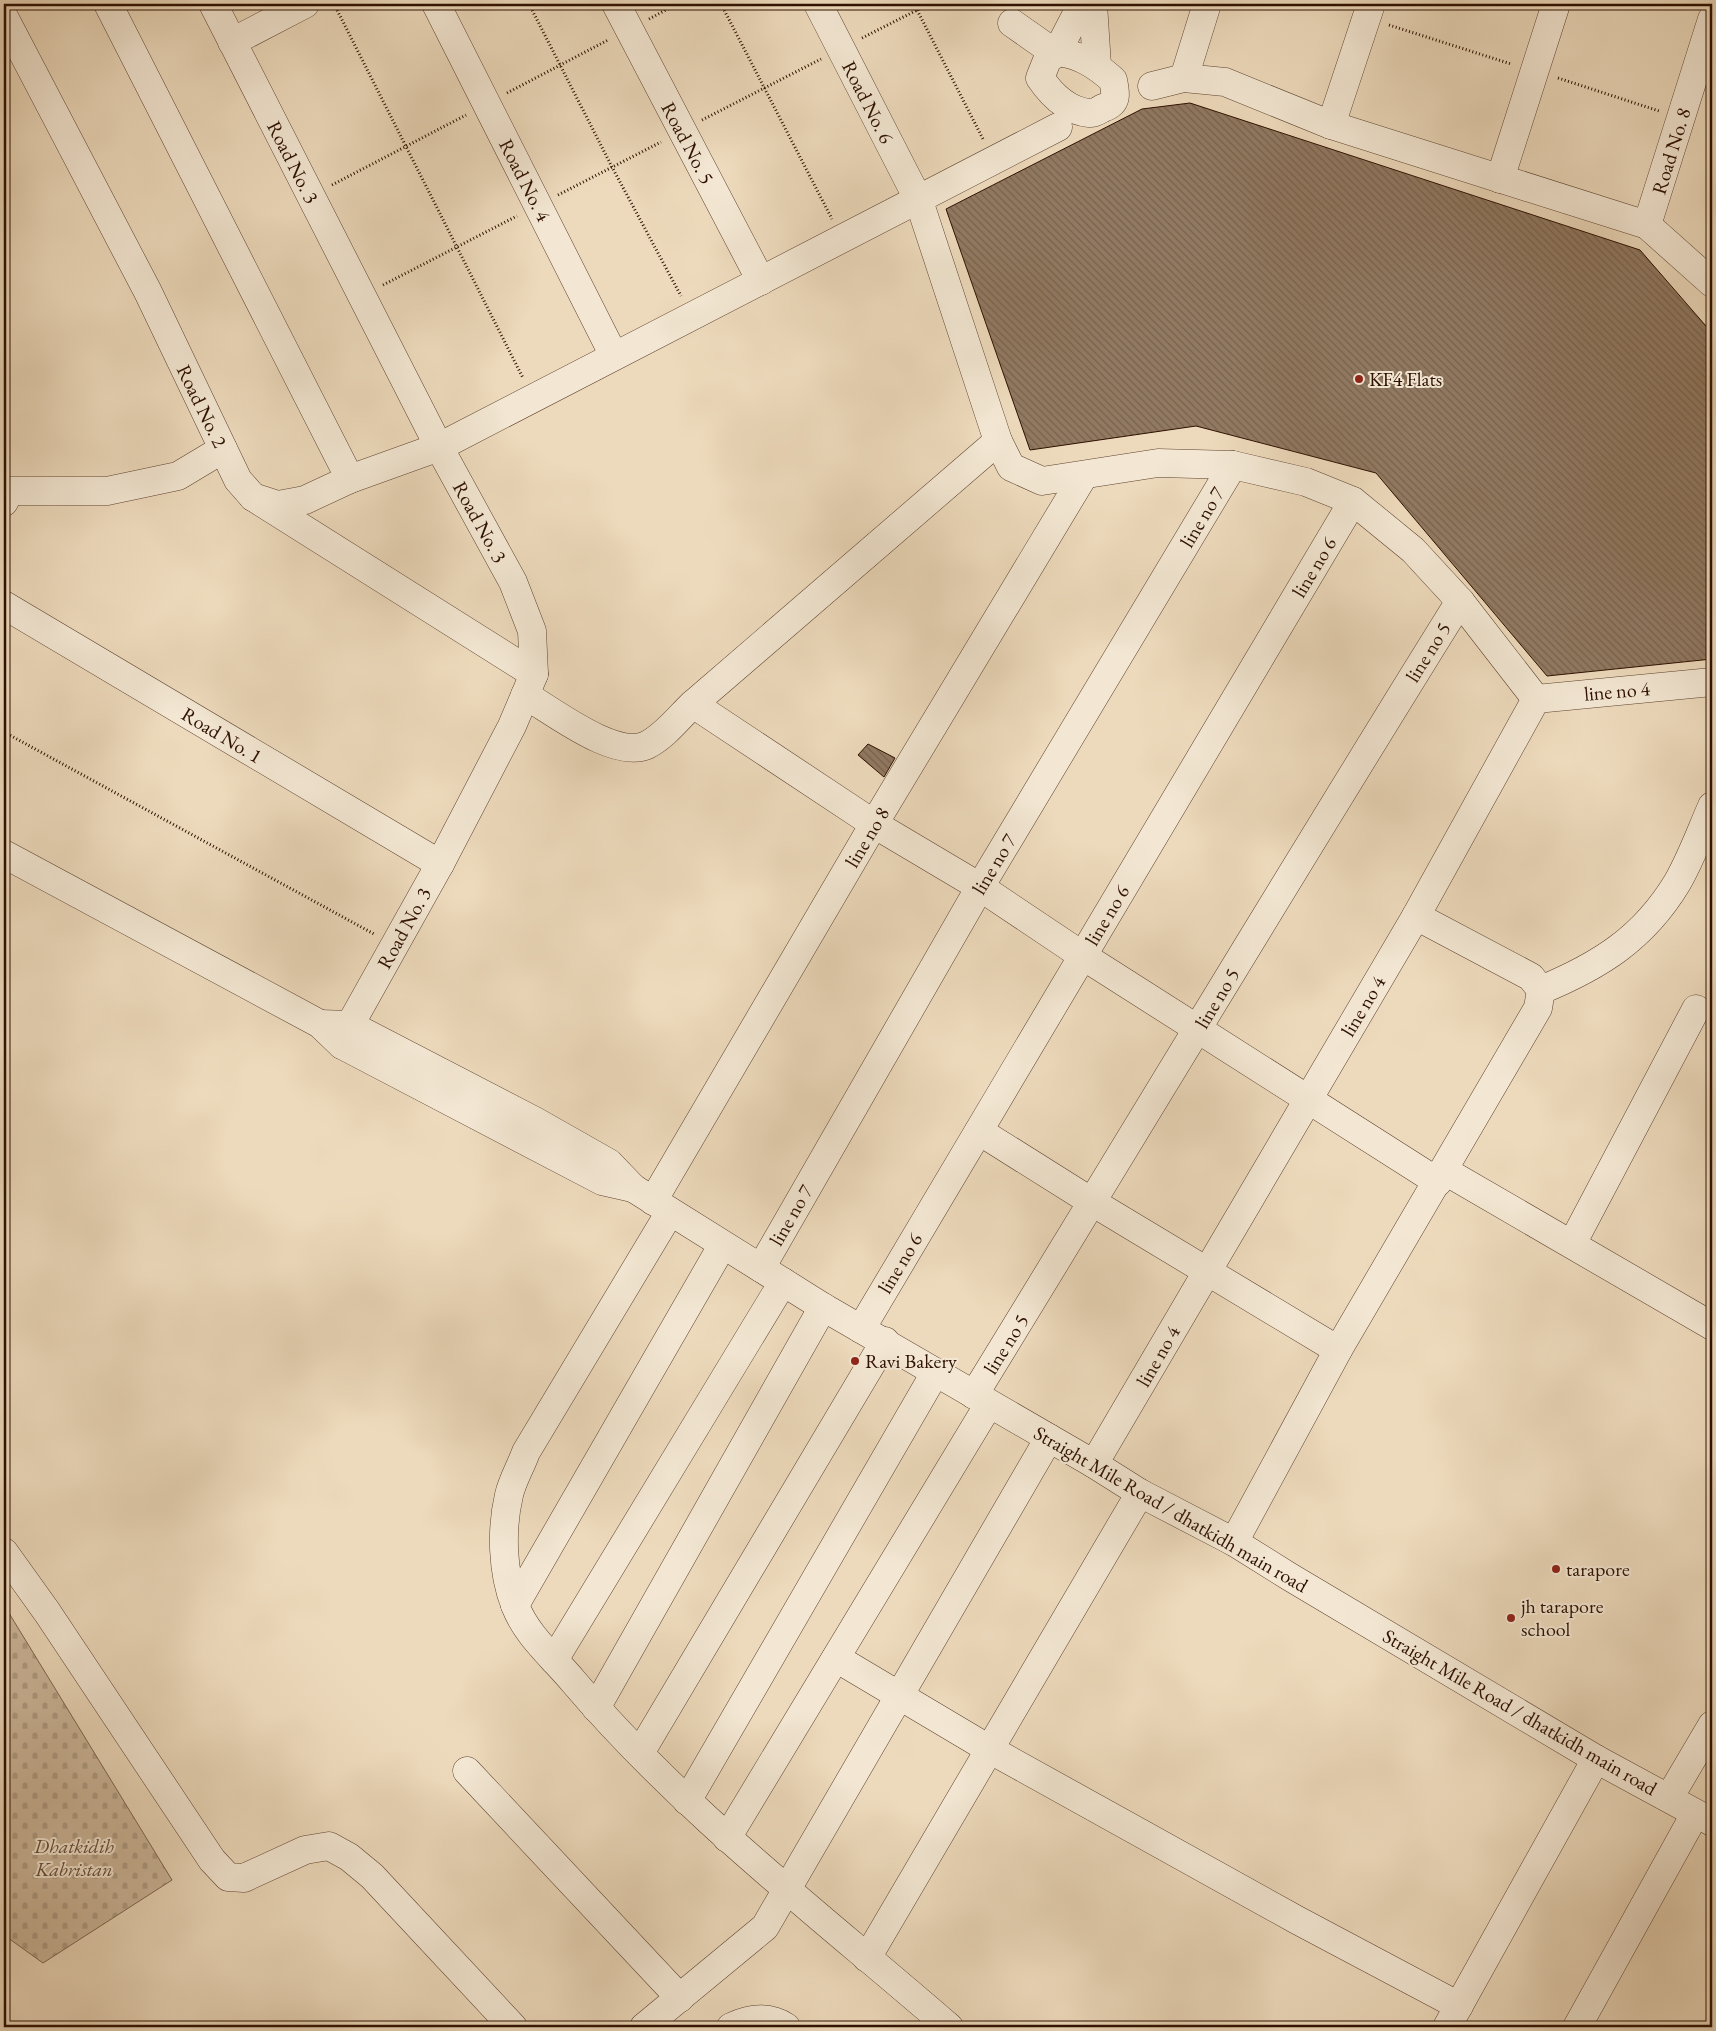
<svg xmlns="http://www.w3.org/2000/svg" width="1716" height="2031" font-family="'EB Garamond',serif">
<defs>
<pattern id="cemetery-stones" width="16" height="16" patternUnits="userSpaceOnUse" patternTransform="scale(1.25)"><rect width="16" height="16" fill="#cdb89c"/><path d="M2 7V4a2 2 0 0 1 4 0v3zM10 15v-3a2 2 0 0 1 4 0v3z" fill="#b09d85"/></pattern>
<pattern id="building-back-hatch" width="6" height="6" patternUnits="userSpaceOnUse" patternTransform="scale(1.25)"><rect width="6" height="6" fill="#917962"/><path d="M-1 5l2 2M0 0l6 6M5-1l2 2" fill="none" stroke="#77624e"/></pattern>
</defs>
<rect width="100%" height="100%" fill="#eddabc"/>
<filter id="stains"><feTurbulence type="fractalNoise" baseFrequency=".004" numOctaves="4"/><feColorMatrix values="0 0 0 0 .2 0 0 0 0 .09 0 0 0 0 .02 0 0 0 .5 -.17"/></filter>
<radialGradient id="worn" r=".72"><stop offset=".6" stop-color="#630" stop-opacity="0"/><stop offset="1" stop-color="#630" stop-opacity=".3"/></radialGradient>
<polygon fill="url(#cemetery-stones)" stroke="#7e644e" points="4,1605 172,1880 43,1963 4,1935"/>
<g fill="url(#building-back-hatch)" stroke="#2e1001">
<polygon points="1190,103 1640,250 1712,333 1712,659 1547,676 1376,473 1196,426 1030,450 946,209 1142,109"/>
<polygon points="868,744 895,758 884,777 858,755"/>
</g>
<g fill="none" stroke-linecap="round" stroke-linejoin="round">
<g stroke="#5e4230" stroke-width="29">
<g id="minor">
<polyline points="108,4 350,479"/>
<polyline points="213,4 439,447 513,582 532,631 534,674 512,726 440,864 350,1025 342,1045"/>
<polyline points="436,4 614,356"/>
<polyline points="616,4 761,281"/>
<polyline points="818,4 919,201 998,441 1011,467 1042,481 1158,463 1233,465 1306,482 1353,501 1413,550 1460,601 1536,699"/>
<polyline points="1093,4 1097,66"/>
<polyline points="4,17 148,292 238,480 253,497 534,674"/>
<polyline points="1012,23 1056,54 1082,4"/>
<polyline points="232,42 305,4"/>
<path d="M1060,52c22,4 36,13 53,28 3,14 5,23 -10,28 -4,2 -9,6 -14,5 -21,-2 -38,-19 -49,-35l8,-20z"/>
<polyline points="1184,78 1207,4"/>
<polyline points="1152,86 1184,78 1225,82 1331,125 1647,225 1712,283"/>
<polyline points="1331,125 1371,4"/>
<polyline points="1500,179 1556,4"/>
<polyline points="1647,225 1712,19"/>
<polyline points="998,441 693,704 874,824 980,887 1083,956 1438,1182"/>
<polyline points="253,497 278,505 305,500 350,479 439,447 1058,127"/>
<polyline points="4,502 10,491 107,491 178,476 223,449"/>
<polyline points="4,605 440,864"/>
<path d="M525,695c28,16 90,65 122,50 18,-9 32,-28 46,-41"/>
<polyline points="4,854 320,1024 342,1045 602,1181 633,1188"/>
<path d="M1541,990c58,-24 102,-51 136,-107 14,-24 24,-52 35,-77"/>
<polyline points="320,1024 350,1025 535,1121 609,1163 633,1188 823,1307 1094,1464 1140,1493 1234,1542 1290,1577 1596,1759 1712,1822"/>
<polyline points="979,1131 1092,1202 1338,1350"/>
<polyline points="1445,1171 1712,1326"/>
<polyline points="653,1201 874,824 1084,475"/>
<path d="M670,1212l-144,240c-5,14 -14,29 -17,43 -8,34 -7,77 6,110 11,30 38,52 58,76 111,131 247,234 376,346"/>
<polyline points="1572,1244 1696,1009"/>
<polyline points="761,1268 980,887 1233,465"/>
<polyline points="861,1329 1353,501"/>
<path d="M974,1395c162,-264 322,-531 486,-794"/>
<polyline points="1094,1464 1416,916 1536,699 1712,682"/>
<polyline points="1234,1542 1338,1350 1538,1008 1541,990 1531,977 1416,916"/>
<polyline points="4,1552 47,1612 212,1860 228,1877 244,1878 305,1850 329,1846 349,1857 372,1876 513,2027"/>
<polyline points="515,1605 722,1246"/>
<polyline points="836,1658 989,1749 1297,1920 1459,2006"/>
<polyline points="554,1660 783,1282"/>
<polyline points="596,1708 823,1307"/>
<polyline points="640,1753 885,1341"/>
<polyline points="467,1771 680,1998"/>
<polyline points="1669,1798 1712,1725"/>
<polyline points="687,1801 935,1373"/>
<polyline points="727,1838 989,1404"/>
<polyline points="867,1958 1140,1493"/>
<polyline points="644,2027 765,1927 1049,1438"/>
<path d="M731,2027c19,-9 37,-12 55,0"/>
<polyline points="1447,2027 1596,1759"/>
<polyline points="1577,2027 1695,1814"/>
</g>
</g>
<g stroke="#2e1001" stroke-width="3" stroke-dasharray="1 2.5" stroke-linecap="butt">
<polyline points="334,4 523,378"/>
<polyline points="529,4 612,167 681,296"/>
<polyline points="721,4 832,219"/>
<polyline points="914,4 983,139"/>
<polyline points="649,19 677,4"/>
<polyline points="1389,25 1511,64"/>
<polyline points="862,38 929,4"/>
<polyline points="1558,78 1659,111"/>
<polyline points="507,93 608,40"/>
<polyline points="702,120 821,59"/>
<polyline points="332,185 466,115"/>
<polyline points="558,195 661,142"/>
<polyline points="383,285 517,216"/>
<polyline points="4,732 374,934"/>
</g>
<use href="#minor" stroke="#f3e7d3" stroke-width="28"/>
</g>
<g fill="#8f2418" stroke="#f3e7d3" stroke-width="2">
<circle cx="1359" cy="379" r="5"/>
<circle cx="855" cy="1361" r="5"/>
<circle cx="1556" cy="1569" r="5"/>
<circle cx="1511" cy="1618" r="5"/>
</g>
<g text-anchor="middle" dominant-baseline="central" stroke-width="4" stroke-linejoin="round" paint-order="stroke">
<g font-size="20" fill="#2e1001" stroke="#f3e7d3">
<text transform="translate(868 102) rotate(63)">Road No. 6</text>
<text transform="translate(688 143) rotate(62)">Road No. 5</text>
<text transform="translate(1671 151) rotate(-73)">Road No. 8</text>
<text transform="translate(293 162) rotate(63)">Road No. 3</text>
<text transform="translate(525 180) rotate(63)">Road No. 4</text>
<text transform="translate(202 406) rotate(64)">Road No. 2</text>
<text transform="translate(1202 517) rotate(-59)">line no 7</text>
<text transform="translate(480 522) rotate(61)">Road No. 3</text>
<text transform="translate(1314 567) rotate(-59)">line no 6</text>
<text transform="translate(1428 652) rotate(-58)">line no 5</text>
<text transform="translate(1617 691) rotate(-5)">line no 4</text>
<text transform="translate(222 735) rotate(31)">Road No. 1</text>
<text transform="translate(867 837) rotate(-59)">line no 8</text>
<text transform="translate(994 864) rotate(-59)">line no 7</text>
<text transform="translate(1107 915) rotate(-59)">line no 6</text>
<text transform="translate(404 928) rotate(-61)">Road No. 3</text>
<text transform="translate(1217 998) rotate(-59)">line no 5</text>
<text transform="translate(1363 1006) rotate(-59)">line no 4</text>
<text transform="translate(791 1215) rotate(-60)">line no 7</text>
<text transform="translate(900 1263) rotate(-59)">line no 6</text>
<text transform="translate(1006 1344) rotate(-58)">line no 5</text>
<text transform="translate(1158 1356) rotate(-60)">line no 4</text>
<text transform="translate(1171 1509) rotate(30)">Straight Mile Road / dhatkidh main road</text>
<text transform="translate(1520 1712) rotate(30)">Straight Mile Road / dhatkidh main road</text>
</g>
<g font-size="20" fill="#2e1001" stroke="#f3e7d3" text-anchor="start">
<text x="1369" y="379">KF4 Flats</text>
<text x="865" y="1361">Ravi Bakery</text>
<text x="1566" y="1569">tarapore</text>
<text x="1521" y="1606">jh tarapore<tspan x="1521" dy="23">school</tspan></text>
</g>
<g font-size="20" font-style="italic" fill="#664b37" stroke="#f3e7d3">
<text x="74" y="1846">Dhatkidih<tspan x="74" dy="23">Kabristan</tspan></text>
</g>
</g>
<rect width="1716" height="2031" fill="none" stroke="#eddabc" stroke-width="20"/>
<rect x="5" y="5" width="1706" height="2021" fill="none" stroke="#2e1001" stroke-width="2.5"/>
<rect x="10" y="10" width="1696" height="2011" fill="none" stroke="#2e1001"/>
<rect width="100%" height="100%" filter="url(#stains)"/>
<rect width="100%" height="100%" fill="url(#worn)"/>
</svg>
